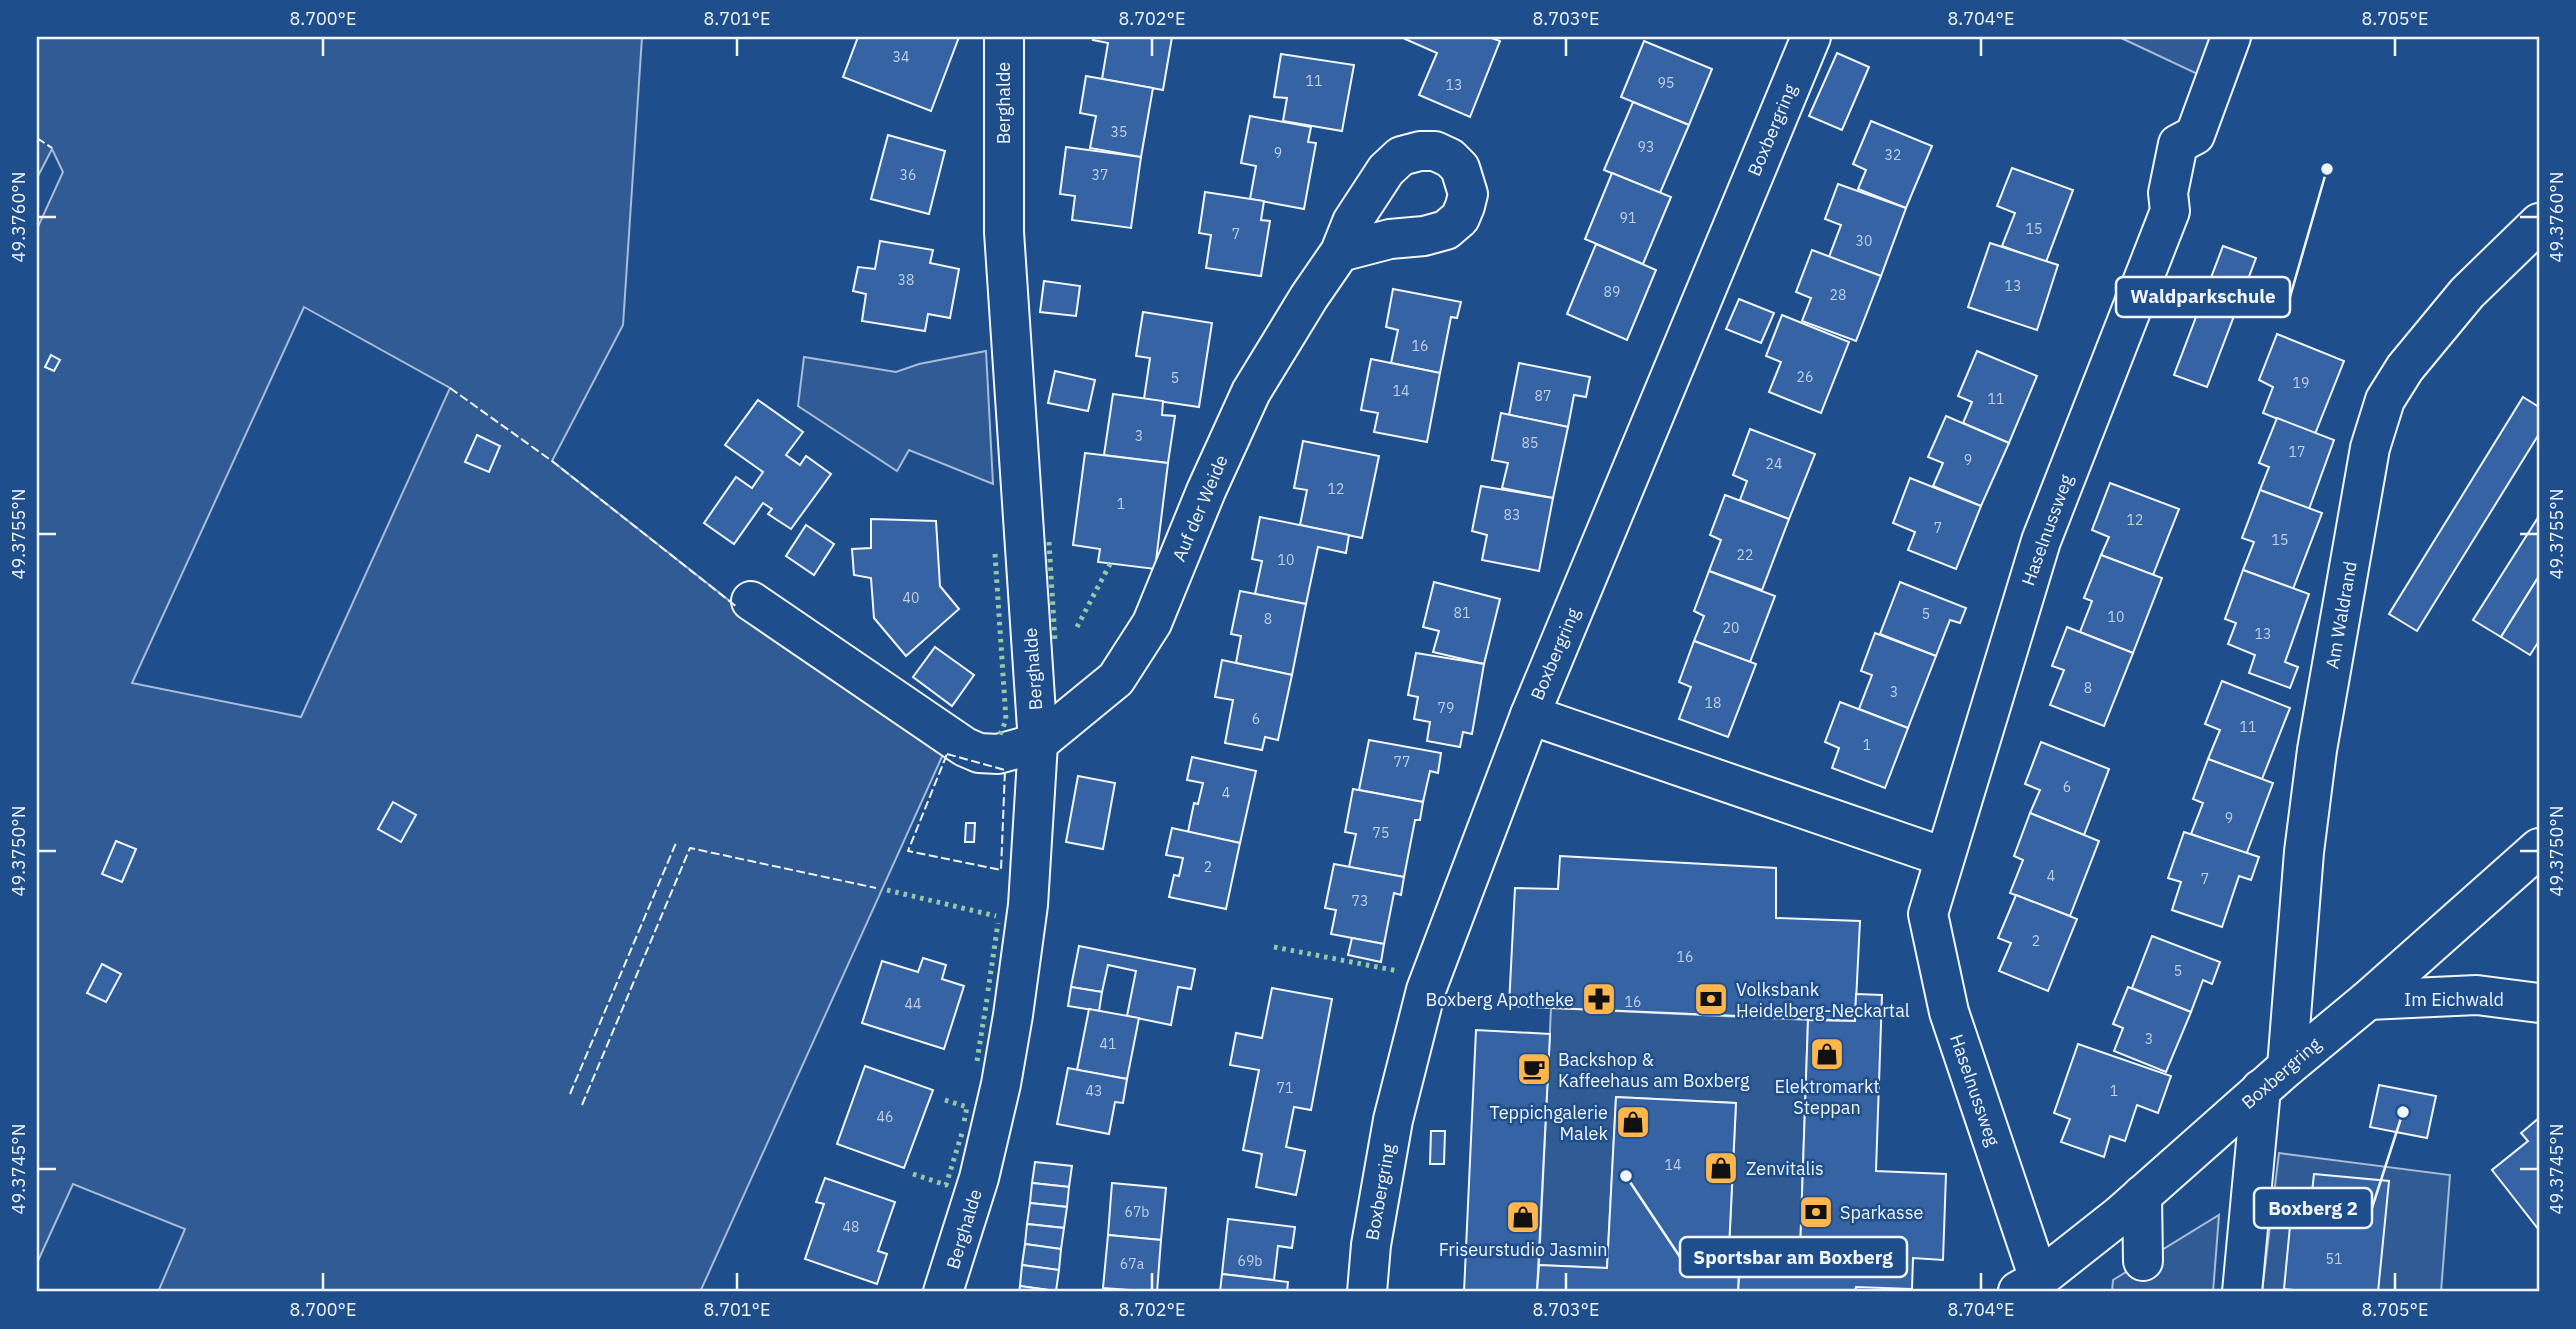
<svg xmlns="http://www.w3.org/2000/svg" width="2576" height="1329" font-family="'IBM Plex Sans',sans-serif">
<rect width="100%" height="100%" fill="#1f4e8c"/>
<g fill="#305b95" stroke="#a8bbd7" stroke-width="2" fill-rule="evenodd">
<path d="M37,37h605l-19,288 -71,136 193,152 200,137 -245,542h-542l27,-63 -112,-45 -36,79v-1034l26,-57 -11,-23 -15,29zM304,307l146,81 -149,329 -169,-34z"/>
<polygon points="2119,37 2224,37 2208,79"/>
<polygon points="986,351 993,484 909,450 897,471 798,406 804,357 896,372 919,364"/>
<polygon points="1551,1008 1808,1020 1800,1252 1729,1249 1736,1103 1616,1097 1607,1268 1539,1265"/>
<polygon points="2279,1153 2450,1175 2441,1292 2262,1292"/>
<polygon points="2219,1215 2213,1292 2112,1292 2113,1280"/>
</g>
<g fill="#3563a3" stroke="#f2f6ff" stroke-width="2">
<polygon points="858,37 959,37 931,111 843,77"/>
<polygon points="1094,37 1172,37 1163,90 1102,79 1108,43 1093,40"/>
<polygon points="1406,37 1489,37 1500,41 1470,117 1419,95 1437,53 1405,39"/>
<polygon points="1644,41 1712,69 1689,125 1621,97"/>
<polygon points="1837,53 1869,67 1842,130 1809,116"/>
<polygon points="1281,54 1354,65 1342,131 1283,121 1287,98 1274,97"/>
<polygon points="1086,76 1153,88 1141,157 1090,148 1096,116 1080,113"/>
<polygon points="1633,102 1689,125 1660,193 1604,170"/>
<polygon points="1250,116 1311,127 1308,142 1316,143 1304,209 1250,199 1256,166 1241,163"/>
<polygon points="1871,121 1932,146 1906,208 1858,189 1866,170 1853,164"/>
<polygon points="888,135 945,151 929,214 871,199"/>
<polygon points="1066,147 1141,157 1131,228 1072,220 1075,196 1060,194"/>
<polygon points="2012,168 2073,190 2046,262 2002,246 2015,213 1997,206"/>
<polygon points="1612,173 1671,197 1643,264 1585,239"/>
<polygon points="1838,184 1906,208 1881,276 1829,257 1841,225 1825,219"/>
<polygon points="1205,192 1264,201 1261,220 1270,221 1261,276 1206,268 1211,235 1199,233"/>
<polygon points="880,241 933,250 930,263 959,269 950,318 928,314 925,331 862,321 866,294 853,291 858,267 875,269"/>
<polygon points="1990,243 2058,265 2037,330 1968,307"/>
<polygon points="1596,244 1656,270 1627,340 1567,314"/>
<polygon points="2223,246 2256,258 2207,387 2174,375"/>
<polygon points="1812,250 1881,276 1856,341 1802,321 1811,298 1796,292"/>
<polygon points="1044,281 1080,286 1076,316 1040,312"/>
<polygon points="1393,289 1461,302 1457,318 1451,317 1440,373 1391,363 1398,330 1386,327"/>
<polygon points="1739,299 1774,313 1761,343 1726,329"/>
<polygon points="1143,312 1212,323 1199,407 1144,399 1150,358 1136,356"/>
<polygon points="1782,315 1849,342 1821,413 1769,392 1781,362 1766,356"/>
<polygon points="2277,334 2344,361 2315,434 2263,413 2273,387 2259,380"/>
<polygon points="1977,351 2037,376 2009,443 1963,423 1972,402 1958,396"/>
<polygon points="51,355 60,360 54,371 45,367"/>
<polygon points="1371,359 1440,373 1427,442 1374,432 1378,413 1361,410"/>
<polygon points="1519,363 1590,377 1586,397 1574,395 1568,427 1509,415"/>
<polygon points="1055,371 1095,380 1088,411 1048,403"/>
<polygon points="1113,394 1163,401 1162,415 1175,416 1168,463 1104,455"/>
<polygon points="2523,397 2539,407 2539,434 2417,631 2389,614"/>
<polygon points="758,400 803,432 786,455 800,465 806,456 831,474 791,529 768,514 772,509 763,503 734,544 704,523 736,477 752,488 763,472 725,445"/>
<polygon points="1501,413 1568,427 1553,498 1502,488 1508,463 1492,460"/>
<polygon points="1946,416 2009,443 1981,506 1933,486 1943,463 1928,457"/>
<polygon points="2277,418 2334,440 2309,509 2260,490 2269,467 2259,463"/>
<polygon points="1750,429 1815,454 1789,519 1740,500 1747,481 1733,475"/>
<polygon points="477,435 500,446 489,472 465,462"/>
<polygon points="1303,441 1379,456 1362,538 1300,525 1307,490 1294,488"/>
<polygon points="1085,453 1168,463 1155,569 1098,562 1100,549 1073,545"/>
<polygon points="1910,478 1981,506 1956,569 1908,550 1915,532 1893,523"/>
<polygon points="2110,483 2179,509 2153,575 2101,555 2109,537 2092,530"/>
<polygon points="1481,486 1553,498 1539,571 1482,560 1487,535 1472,531"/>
<polygon points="2260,490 2322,513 2293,589 2243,570 2254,542 2242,538"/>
<polygon points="1725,495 1789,519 1762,590 1709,571 1721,540 1710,535"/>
<polygon points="2539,516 2539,576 2501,637 2473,620"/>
<polygon points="1260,517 1349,535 1346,553 1318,547 1306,604 1255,594 1262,561 1252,559"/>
<polygon points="871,519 936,521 940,586 959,609 906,656 874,618 871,578 854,575 852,549 871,548"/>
<polygon points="806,525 834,544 814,575 786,556"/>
<polygon points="2101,555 2162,578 2133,653 2080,632 2092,601 2084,598"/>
<polygon points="2243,570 2309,594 2285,662 2298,667 2290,688 2249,673 2255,655 2228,644 2236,623 2225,619"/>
<polygon points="1709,571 1775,596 1750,662 1694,641 1704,616 1694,611"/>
<polygon points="2539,576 2539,641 2530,655 2501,637"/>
<polygon points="1434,582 1500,599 1484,664 1433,652 1439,631 1423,627"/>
<polygon points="1900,582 1966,608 1960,623 1950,620 1936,656 1880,634"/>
<polygon points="1240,591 1306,604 1292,675 1236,663 1241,636 1231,634"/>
<polygon points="2067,627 2133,653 2104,726 2050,705 2064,670 2052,666"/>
<polygon points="1875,633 1936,656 1908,728 1859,709 1872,675 1861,671"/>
<polygon points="1694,641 1756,664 1728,737 1679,719 1691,687 1679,682"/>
<polygon points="935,647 974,675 952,706 913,677"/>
<polygon points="1416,653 1484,664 1472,734 1463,732 1460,747 1427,741 1430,722 1414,719 1418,697 1408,695"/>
<polygon points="1222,660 1292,675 1278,740 1265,737 1262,750 1225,743 1233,700 1215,697"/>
<polygon points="2222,681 2290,708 2262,779 2208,759 2220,730 2205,724"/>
<polygon points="1840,702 1908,728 1885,788 1832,768 1839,748 1825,742"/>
<polygon points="1369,740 1441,753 1438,773 1430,771 1423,802 1359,790"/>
<polygon points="2041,742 2109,769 2084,835 2030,813 2040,790 2025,784"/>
<polygon points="1192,757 1256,771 1240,843 1188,832 1194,803 1198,804 1203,783 1187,780"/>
<polygon points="2208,759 2273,783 2246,855 2191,834 2203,803 2193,799"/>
<polygon points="1078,776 1115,783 1103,849 1066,842"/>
<polygon points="1353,789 1423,802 1420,820 1415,820 1404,877 1349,867 1356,834 1345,832"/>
<polygon points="393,802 416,815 401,842 378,829"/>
<polygon points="2030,813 2099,841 2070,916 2010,893 2023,860 2014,856"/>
<polygon points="966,823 975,823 974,842 965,842"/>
<polygon points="1172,828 1240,843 1226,909 1169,897 1174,875 1179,876 1183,858 1166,855"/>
<polygon points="2184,832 2259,857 2251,880 2239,876 2222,927 2172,910 2181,882 2168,878"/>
<polygon points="116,841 136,849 122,882 102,874"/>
<polygon points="1560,856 1776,868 1776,918 1860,921 1855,1021 1509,1006 1515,888 1558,889"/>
<polygon points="1334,864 1404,877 1401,895 1394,893 1384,944 1331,934 1336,910 1325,908"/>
<polygon points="2016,895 2077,919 2048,991 1999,971 2011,943 1998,938"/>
<polygon points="2152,936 2220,962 2212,984 2203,980 2191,1012 2132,988"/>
<polygon points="1352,938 1384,944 1381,962 1348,955"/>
<polygon points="1079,946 1195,969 1191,989 1178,987 1171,1025 1127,1016 1136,971 1108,965 1102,992 1071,987"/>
<polygon points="923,958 946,965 942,979 964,986 944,1049 862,1023 882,961 918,972"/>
<polygon points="102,964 121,974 106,1002 87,993"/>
<polygon points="1071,987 1102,992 1099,1011 1068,1006"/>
<polygon points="2128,987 2191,1012 2166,1072 2114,1051 2123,1028 2113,1024"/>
<polygon points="1272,988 1332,999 1311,1110 1294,1107 1286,1147 1305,1151 1296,1195 1256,1187 1262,1154 1243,1150 1259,1070 1230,1065 1236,1033 1262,1038"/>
<polygon points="1856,994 1882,995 1876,1171 1946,1174 1943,1260 1913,1258 1912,1289 1856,1287 1855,1292 1738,1292 1740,1249 1800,1252 1808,1020 1855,1021"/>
<polygon points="1089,1009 1139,1018 1127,1079 1077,1070"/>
<polygon points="1476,1030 1550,1034 1537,1292 1464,1292"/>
<polygon points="2078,1044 2171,1076 2158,1113 2137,1105 2125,1141 2110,1136 2104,1157 2061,1142 2070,1119 2054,1113"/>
<polygon points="865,1066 933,1090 904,1168 837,1144"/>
<polygon points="1068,1068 1127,1079 1123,1103 1115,1102 1109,1134 1057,1124"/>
<polygon points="2379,1085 2436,1096 2427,1138 2370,1127"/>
<polygon points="1616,1097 1736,1103 1729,1249 1740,1249 1738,1292 1537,1292 1539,1265 1607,1268"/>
<polygon points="2539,1118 2539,1230 2492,1170 2528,1141 2521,1133"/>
<polygon points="1431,1131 1445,1131 1444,1164 1430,1164"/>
<polygon points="1035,1162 1072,1166 1069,1187 1032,1183"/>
<polygon points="2314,1174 2389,1181 2378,1292 2314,1292 2284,1289 2290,1226 2308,1228"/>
<polygon points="825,1178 895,1202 878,1251 887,1254 877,1284 805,1259 824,1204 816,1202"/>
<polygon points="1032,1183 1069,1187 1067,1207 1030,1203"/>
<polygon points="1112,1183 1166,1188 1161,1240 1108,1235"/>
<polygon points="1030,1203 1067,1207 1064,1228 1027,1224"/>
<polygon points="1228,1219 1295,1227 1292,1248 1278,1246 1274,1280 1222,1274"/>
<polygon points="1027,1224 1064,1228 1061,1249 1025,1244"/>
<polygon points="1108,1235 1161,1240 1157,1292 1103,1288"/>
<polygon points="1025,1244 1061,1249 1059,1270 1022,1265"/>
<polygon points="1022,1265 1059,1270 1056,1291 1020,1286"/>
<polygon points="1222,1274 1288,1282 1287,1292 1220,1292"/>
<polygon points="1020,1286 1056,1291 1056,1292 1019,1292"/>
</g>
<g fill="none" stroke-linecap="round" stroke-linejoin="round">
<g stroke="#f2f6ff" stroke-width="42">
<g id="minor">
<polyline points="751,601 965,747 979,753 998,754 1038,743 1116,679 1152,623 1206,491 1251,392 1309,297 1340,252 1352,222 1386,170 1401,156 1420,151 1435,151 1450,158 1460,168 1468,194 1465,206 1460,218 1446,230 1424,236 1390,239 1340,252"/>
<polyline points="1530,715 1944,857"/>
<polyline points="2368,1000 2477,995 2539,1003"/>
<polyline points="2287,1067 2304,852 2317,750 2370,448 2385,400 2405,368 2467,293 2539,223"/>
<polyline points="2142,1195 2143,1261"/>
<polyline points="2039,1279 1949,1012 1928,914 2041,541 2170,211 2168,193 2178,144 2195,135 2231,37"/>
<polyline points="2018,1291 2039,1279 2120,1215 2287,1067 2368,1000 2539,848"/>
<polyline points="943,1292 979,1178 1001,1084 1013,1015 1028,905 1038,743 1004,232 1004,37"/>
<polyline points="1367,1292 1371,1245 1393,1120 1426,990 1530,715 1811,37"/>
<polyline points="2242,1292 2261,1089"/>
</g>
</g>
<use href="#minor" stroke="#1f4e8c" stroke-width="38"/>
<g stroke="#97c8a6" stroke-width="5" stroke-dasharray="3.5 5" stroke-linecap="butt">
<polyline points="1049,542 1055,641"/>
<polyline points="995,554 1006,720 999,737"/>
<polyline points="1077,627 1110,564"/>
<polyline points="887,890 996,916"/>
<polyline points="1274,947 1398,971"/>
<polyline points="988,991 998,923"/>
<polyline points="977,1061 987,999"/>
<polyline points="945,1100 967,1107 964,1122"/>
<polyline points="913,1174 946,1185 962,1133"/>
</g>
<g stroke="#f2f6ff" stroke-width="2" stroke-dasharray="9 3.5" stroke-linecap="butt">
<polyline points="37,138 52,148"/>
<polyline points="450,388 552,461 737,607"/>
<polygon points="947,754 1005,770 1001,870 908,851"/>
<polyline points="570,1094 676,843"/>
<polyline points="582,1105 690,848 876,888"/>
</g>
</g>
<path fill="none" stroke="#f2f6ff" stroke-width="2.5" d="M323,38v18M737,38v18M1152,38v18M1566,38v18M1981,38v18M2395,38v18M38,217h18M2520,217h18M38,534h18M2520,534h18M38,851h18M2520,851h18M38,1169h18M2520,1169h18M323,1273v17M737,1273v17M1152,1273v17M1566,1273v17M1981,1273v17M2395,1273v17"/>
<defs>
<g id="pharmacy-square" transform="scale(1.75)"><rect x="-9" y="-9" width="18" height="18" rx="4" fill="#ffb74d" stroke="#1f4e8c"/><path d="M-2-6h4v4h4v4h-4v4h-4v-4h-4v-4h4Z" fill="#111"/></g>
<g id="bank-square" transform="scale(1.75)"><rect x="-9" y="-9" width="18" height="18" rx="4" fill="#ffb74d" stroke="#1f4e8c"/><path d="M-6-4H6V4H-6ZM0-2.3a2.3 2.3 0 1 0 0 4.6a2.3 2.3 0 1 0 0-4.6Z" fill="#111"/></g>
<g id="shop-square" transform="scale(1.75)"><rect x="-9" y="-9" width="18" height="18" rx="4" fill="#ffb74d" stroke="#1f4e8c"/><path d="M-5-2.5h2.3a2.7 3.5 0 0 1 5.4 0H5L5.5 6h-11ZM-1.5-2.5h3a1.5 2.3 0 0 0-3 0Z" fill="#111"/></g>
<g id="cafe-square" transform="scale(1.75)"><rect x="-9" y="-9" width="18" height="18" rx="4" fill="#ffb74d" stroke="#1f4e8c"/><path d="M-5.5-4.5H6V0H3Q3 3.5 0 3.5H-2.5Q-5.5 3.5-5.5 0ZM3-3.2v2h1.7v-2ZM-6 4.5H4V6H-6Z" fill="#111"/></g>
</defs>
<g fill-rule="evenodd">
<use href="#pharmacy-square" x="1599" y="999"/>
<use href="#bank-square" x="1711" y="999"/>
<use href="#shop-square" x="1827" y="1054"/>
<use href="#cafe-square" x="1534" y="1069"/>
<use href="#shop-square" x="1633" y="1122"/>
<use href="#shop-square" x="1721" y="1168"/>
<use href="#bank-square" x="1816" y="1212"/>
<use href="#shop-square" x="1523" y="1217"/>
</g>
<g text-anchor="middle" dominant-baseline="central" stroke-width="5" stroke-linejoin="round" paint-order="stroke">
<g font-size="14" fill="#c3d1e8">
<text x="901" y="57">34</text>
<text x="1314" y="81">11</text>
<text x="1666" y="83">95</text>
<text x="1454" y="85">13</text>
<text x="1119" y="132">35</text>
<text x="1646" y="147">93</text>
<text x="1278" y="153">9</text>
<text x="1893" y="155">32</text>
<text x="908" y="175">36</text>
<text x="1100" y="175">37</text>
<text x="1628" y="218">91</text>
<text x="2034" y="229">15</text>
<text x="1236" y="234">7</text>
<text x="1864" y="241">30</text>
<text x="906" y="280">38</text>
<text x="2013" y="286">13</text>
<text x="1612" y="292">89</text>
<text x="1838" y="295">28</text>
<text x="1420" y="346">16</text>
<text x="1805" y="377">26</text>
<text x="1175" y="378">5</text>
<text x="2301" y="383">19</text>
<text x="1401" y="391">14</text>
<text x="1543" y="396">87</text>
<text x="1996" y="399">11</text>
<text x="1139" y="436">3</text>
<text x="1530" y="443">85</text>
<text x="2297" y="452">17</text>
<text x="1968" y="460">9</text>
<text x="1774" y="464">24</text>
<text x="1336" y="489">12</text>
<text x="1121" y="504">1</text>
<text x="1512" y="515">83</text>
<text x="2135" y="520">12</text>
<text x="1938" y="528">7</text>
<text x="2280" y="540">15</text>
<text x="1745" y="555">22</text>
<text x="1286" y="560">10</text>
<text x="911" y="598">40</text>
<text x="1462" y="613">81</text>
<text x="1926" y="614">5</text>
<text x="2116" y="617">10</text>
<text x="1268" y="619">8</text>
<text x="1731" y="628">20</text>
<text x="2263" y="634">13</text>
<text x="2088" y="688">8</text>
<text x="1894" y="692">3</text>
<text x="1713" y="703">18</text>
<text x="1446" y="708">79</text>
<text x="1256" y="719">6</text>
<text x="2248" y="727">11</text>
<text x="1867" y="745">1</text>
<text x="1402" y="762">77</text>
<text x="2067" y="787">6</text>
<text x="1226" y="793">4</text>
<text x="2229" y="818">9</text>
<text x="1381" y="833">75</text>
<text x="1208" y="867">2</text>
<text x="2051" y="876">4</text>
<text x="2205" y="879">7</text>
<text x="1360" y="901">73</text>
<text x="2036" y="941">2</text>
<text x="1685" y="957">16</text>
<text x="2178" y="971">5</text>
<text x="1633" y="1002">16</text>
<text x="913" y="1004">44</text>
<text x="2149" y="1039">3</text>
<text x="1108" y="1044">41</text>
<text x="1285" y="1088">71</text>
<text x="1094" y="1091">43</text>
<text x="2114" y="1091">1</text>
<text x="885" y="1117">46</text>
<text x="1673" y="1165">14</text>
<text x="1137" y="1212">67b</text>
<text x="851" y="1227">48</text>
<text x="2334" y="1259">51</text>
<text x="1250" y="1261">69b</text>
<text x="1132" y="1264">67a</text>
</g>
<g font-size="18" fill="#f2f6ff" stroke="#1f4e8c">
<text transform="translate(1003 103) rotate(-90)">Berghalde</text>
<text transform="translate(1772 130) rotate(-67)">Boxbergring</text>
<text transform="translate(1200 508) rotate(-67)">Auf der Weide</text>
<text transform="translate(2047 530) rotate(-70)">Haselnussweg</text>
<text transform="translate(2341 615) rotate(-80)">Am Waldrand</text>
<text transform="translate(1555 654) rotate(-67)">Boxbergring</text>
<text transform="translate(1033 669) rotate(-94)">Berghalde</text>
<text x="2454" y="999">Im Eichwald</text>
<text transform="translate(2281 1073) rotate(-41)">Boxbergring</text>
<text transform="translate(1975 1090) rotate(71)">Haselnussweg</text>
<text transform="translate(1380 1192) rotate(-80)">Boxbergring</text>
<text transform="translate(964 1229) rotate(-73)">Berghalde</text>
</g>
<g font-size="18" fill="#f2f6ff" stroke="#1f4e8c" text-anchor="start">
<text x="1736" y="989">Volksbank<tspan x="1736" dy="21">Heidelberg-Neckartal</tspan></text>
<text x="1574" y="999" text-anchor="end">Boxberg Apotheke</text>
<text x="1558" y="1059">Backshop &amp;<tspan x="1558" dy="21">Kaffeehaus am Boxberg</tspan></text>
<text x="1827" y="1086" text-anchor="middle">Elektromarkt<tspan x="1827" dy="21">Steppan</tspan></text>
<text x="1608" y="1112" text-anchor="end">Teppichgalerie<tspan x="1608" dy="21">Malek</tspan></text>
<text x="1746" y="1168">Zenvitalis</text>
<text x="1840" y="1212">Sparkasse</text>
<text x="1523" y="1249" text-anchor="middle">Friseurstudio Jasmin</text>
</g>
</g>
<path fill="none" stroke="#f2f6ff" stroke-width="2.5" d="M2327 169L2290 297M2403 1112L2372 1208M1626 1176L1680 1257"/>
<g fill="#f2f6ff" stroke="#1f4e8c" stroke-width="2.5">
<circle cx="2327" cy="169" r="7"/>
<circle cx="2403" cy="1112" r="7"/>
<circle cx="1626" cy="1176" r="7"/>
</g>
<g fill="#1f4e8c" stroke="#f2f6ff" stroke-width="2.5">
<rect x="2116" y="277" width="174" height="40" rx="7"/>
<rect x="2254" y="1188" width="118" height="40" rx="7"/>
<rect x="1680" y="1237" width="227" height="40" rx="7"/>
</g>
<g font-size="19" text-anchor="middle" font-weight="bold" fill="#f2f6ff">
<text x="2203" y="303">Waldparkschule</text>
<text x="2313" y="1215">Boxberg 2</text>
<text x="1793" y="1264">Sportsbar am Boxberg</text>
</g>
<rect width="2576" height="1329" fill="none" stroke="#1f4e8c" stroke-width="77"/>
<rect x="38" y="38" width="2500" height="1252" fill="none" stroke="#f2f6ff" stroke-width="2.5"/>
<g font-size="18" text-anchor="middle" fill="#f2f6ff">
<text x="323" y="25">8.700°E</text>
<text x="737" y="25">8.701°E</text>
<text x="1152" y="25">8.702°E</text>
<text x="1566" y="25">8.703°E</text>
<text x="1981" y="25">8.704°E</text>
<text x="2395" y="25">8.705°E</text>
<text transform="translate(19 217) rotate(-90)" y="6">49.3760°N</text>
<text transform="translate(2557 217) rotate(-90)" y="6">49.3760°N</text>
<text transform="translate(19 534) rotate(-90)" y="6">49.3755°N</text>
<text transform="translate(2557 534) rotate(-90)" y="6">49.3755°N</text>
<text transform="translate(19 851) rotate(-90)" y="6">49.3750°N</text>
<text transform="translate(2557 851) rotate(-90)" y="6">49.3750°N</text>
<text transform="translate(19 1169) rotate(-90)" y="6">49.3745°N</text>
<text transform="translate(2557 1169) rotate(-90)" y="6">49.3745°N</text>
<text x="323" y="1316">8.700°E</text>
<text x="737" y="1316">8.701°E</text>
<text x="1152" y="1316">8.702°E</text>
<text x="1566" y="1316">8.703°E</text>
<text x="1981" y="1316">8.704°E</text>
<text x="2395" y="1316">8.705°E</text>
</g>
</svg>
